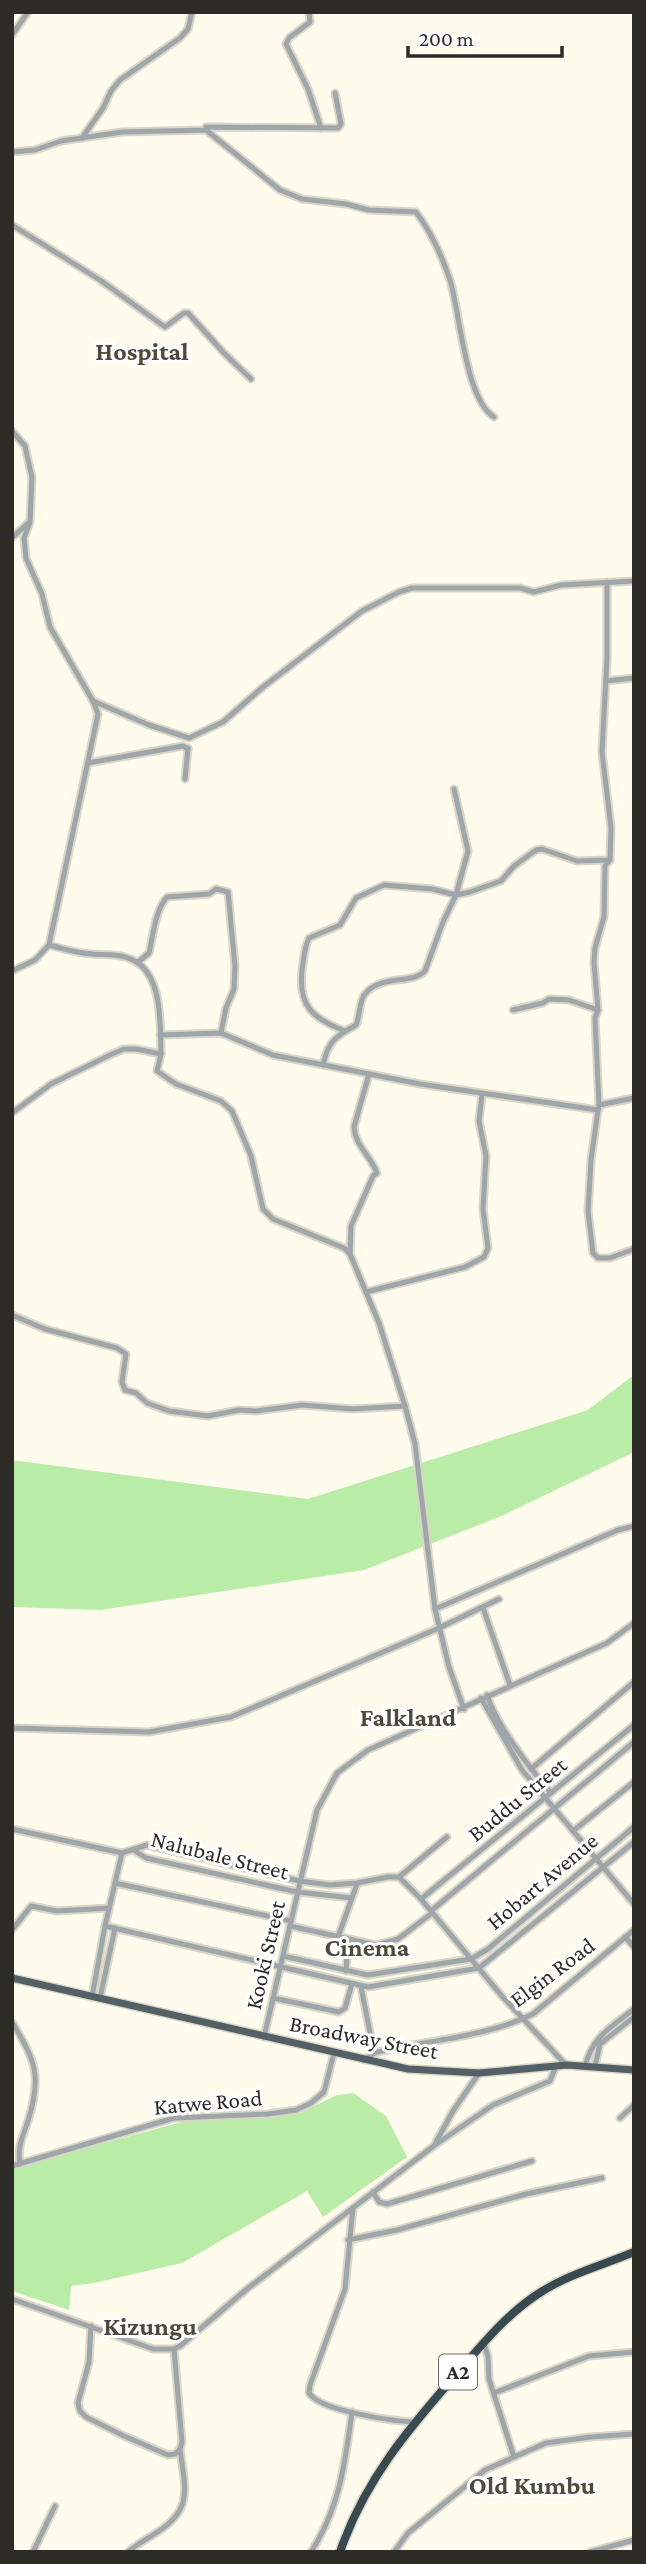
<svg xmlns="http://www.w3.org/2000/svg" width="646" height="2564" font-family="'Crimson Pro',serif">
<rect width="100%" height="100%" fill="#fffbed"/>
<g fill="#b9eca7">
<polygon points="634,1375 634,1452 504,1515 364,1570 100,1610 12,1607 12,1460 308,1499 588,1410"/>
<polygon points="353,2093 386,2116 407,2157 323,2217 307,2191 182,2263 94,2283 71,2286 69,2310 12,2291 12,2168 204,2116 298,2114 337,2095"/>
</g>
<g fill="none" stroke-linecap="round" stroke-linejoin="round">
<g stroke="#d9d6c9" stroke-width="9">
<g id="minor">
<polyline points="309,12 310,22 289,38 286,44 308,89 321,128"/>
<polyline points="12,35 28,12"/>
<path d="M206,130l74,60 22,9 44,5 23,6 47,2c15,20 26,44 34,68 10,32 15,119 44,137"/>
<polyline points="82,138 103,108 111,91 120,80 180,38 188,29 192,12"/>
<polyline points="12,152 35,150 61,141 122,132 206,130 206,127 338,128 341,124 335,93"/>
<polyline points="12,225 100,280 165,327 184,313 188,313 224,353 251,379"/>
<polyline points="12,431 25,446 32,478 30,522 24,538 26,558 42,594 50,627 93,701 98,714 49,945 35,960 12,971"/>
<polyline points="12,538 28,523"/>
<polyline points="606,681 634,678"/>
<polyline points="93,701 149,725 189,738 223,722 263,687 362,611 399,592 412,588 520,588 534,592 561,585 634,581"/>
<polyline points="88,763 183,746 188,749"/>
<polyline points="185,779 188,748"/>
<path d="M137,963l12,-10c4,-16 6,-43 18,-56l42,-3 7,-5 12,3 7,74 -1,23 -8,19 -5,25"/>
<polyline points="513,1010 543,1003 549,999 569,1000 598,1010"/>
<path d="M345,1031c-32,-12 -47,-25 -43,-61 2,-11 2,-22 7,-32l31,-13 16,-27 28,-13 48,4 24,6 14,-3 31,-11 13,-15 22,-16 6,-1 35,12 33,-1"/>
<polyline points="160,1035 221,1033 273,1055 420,1084 598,1110 599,1105 634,1098"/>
<polyline points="161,1054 157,1071 176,1084 221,1101 232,1111 251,1156 263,1209 273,1219 344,1248 350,1254 379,1323 405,1406 415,1444 435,1609 449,1667 464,1709"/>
<path d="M323,1065c5,-24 13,-29 33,-40 4,-8 3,-25 9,-31 16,-20 46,-9 60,-23l18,-49 13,-27 12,-44 -14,-62"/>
<polyline points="599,1105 595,1018 598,1010 594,963 595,948 604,917 605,866 610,860 611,828 602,752 607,658 607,582"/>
<polyline points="598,1110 591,1160 588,1211 593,1253 598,1258 610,1258 634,1249"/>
<path d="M12,1113l39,-29 61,-30 12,-5h12l25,5c-1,-31 3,-87 -36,-97 -10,-3 -23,-2 -33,-3 -15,-1 -29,-5 -43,-9"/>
<path d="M350,1254l1,-28 22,-50 4,-3c-6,-17 -22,-27 -23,-46l15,-53"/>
<polyline points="366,1292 465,1267 484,1257 488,1248 483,1209 486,1156 479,1121 482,1094"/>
<polyline points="12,1315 45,1329 117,1348 126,1354 122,1382 125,1390 136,1393 147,1403 169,1411 208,1416 239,1410 256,1411 302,1405 353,1409 405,1406"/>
<polyline points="483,1608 510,1685"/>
<polyline points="435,1609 618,1530 634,1526"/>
<path d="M487,1695c11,33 42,72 64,98"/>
<polyline points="481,1698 522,1770 634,1904"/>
<polyline points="12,1728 149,1732 231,1717 439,1628 499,1599"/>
<polyline points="531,1769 634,1682"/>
<polyline points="12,1829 122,1853 147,1845 299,1881 330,1885 357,1883 388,1877 399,1877 421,1899 501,1995 566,2065"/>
<polyline points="573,1831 634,1782"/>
<polyline points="135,1851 146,1858 297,1892 352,1898"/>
<polyline points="399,1877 447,1837"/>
<polyline points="115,1883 291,1921"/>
<polyline points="421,1899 634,1725"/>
<polyline points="431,1911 634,1742"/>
<polyline points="105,1926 368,1987 479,1968 634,1842"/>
<polyline points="290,1926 376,1945 398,1939 432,1913"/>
<polyline points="12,1930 31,1906 57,1911 109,1908"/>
<polyline points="338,1937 357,1884"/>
<polyline points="625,1937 634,1947"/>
<polyline points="283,1956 368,1975 471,1959 488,1949 634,1827"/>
<polyline points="346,1971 348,1939"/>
<polyline points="361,1987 374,2053"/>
<polyline points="92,1997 105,1926 122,1853"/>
<polyline points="100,1998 115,1928"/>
<polyline points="273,1998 339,2012 345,2008 352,1984"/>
<path d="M12,2022c24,40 30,54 16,99 -5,15 -11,26 -8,43"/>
<polyline points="264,2037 317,1810 337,1773 368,1750 607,1643 634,1623"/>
<path d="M364,2060l10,-7c52,-13 110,-15 159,-39l101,-84"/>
<path d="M585,2066c8,-30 26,-39 49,-57"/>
<polyline points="595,2066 600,2044 634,2017"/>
<polyline points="620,2118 634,2105"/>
<polyline points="436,2142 453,2111 479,2073"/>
<polyline points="12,2166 174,2118 268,2114 296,2110 311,2103 324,2092 334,2053"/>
<polyline points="373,2192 379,2202 387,2204 532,2161"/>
<path d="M353,2208l-8,81 -35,96 -1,8c11,18 84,28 105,29"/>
<polyline points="348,2240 397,2230 526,2194 602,2178"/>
<polyline points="12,2299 153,2349 174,2349 180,2346 247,2289 435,2145 493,2105 550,2081 556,2066"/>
<polyline points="91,2326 89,2362 78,2403 80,2411 86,2417 124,2436 168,2455 175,2454 180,2449 182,2442 174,2349"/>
<polyline points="484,2343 488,2357 489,2379 514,2457"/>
<polyline points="494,2393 589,2356 634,2352"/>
<polyline points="33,2552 55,2506"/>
<path d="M128,2552c9,-8 19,-13 28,-19 38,-24 29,-44 24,-84"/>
<path d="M311,2552c29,-45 34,-89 41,-140"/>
<polyline points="394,2552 408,2533 485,2470 546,2443 590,2437 634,2434"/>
<polyline points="590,2552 634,2540"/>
</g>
</g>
<g stroke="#d9d6c9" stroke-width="10">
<polyline id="major" points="12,1978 408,2069 479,2073 567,2065 634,2070"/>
</g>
<g stroke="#d9d6c9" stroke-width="11">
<path id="highway" d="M340,2552c25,-73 70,-125 120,-182 24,-28 49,-58 81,-78 28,-18 62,-27 93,-40"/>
</g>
<use href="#minor" stroke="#9ea6a9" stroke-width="5"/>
<use href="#major" stroke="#536166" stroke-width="7"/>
<use href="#highway" stroke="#38494f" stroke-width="8"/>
</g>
<g text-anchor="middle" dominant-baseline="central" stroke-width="6" stroke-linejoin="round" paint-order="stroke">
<rect fill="#fff" stroke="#6c6b66" stroke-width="2" x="439" y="2354.5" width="38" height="35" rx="5"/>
<g font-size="21" font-weight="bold" fill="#2d2b25">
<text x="458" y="2372">A2</text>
</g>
<g font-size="23" fill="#2d2b25" stroke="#fff">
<text transform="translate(517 1799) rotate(-39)">Buddu Street</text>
<text transform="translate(220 1855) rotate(14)">Nalubale Street</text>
<text transform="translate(542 1881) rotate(-40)">Hobart Avenue</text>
<text transform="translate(265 1955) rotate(-77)">Kooki Street</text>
<text transform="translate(552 1972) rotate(-37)">Elgin Road</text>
<text transform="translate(364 2037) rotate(11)">Broadway Street</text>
<text transform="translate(208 2102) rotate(-5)">Katwe Road</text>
</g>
<g font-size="26" font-weight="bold" fill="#4d493b" stroke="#fff">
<text x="142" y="351">Hospital</text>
<text x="408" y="1717">Falkland</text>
<text x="367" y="1947">Cinema</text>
<text x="150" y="2326">Kizungu</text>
<text x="532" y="2485">Old Kumbu</text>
</g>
</g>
<rect width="646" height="2564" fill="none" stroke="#2d2b25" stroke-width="28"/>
<path d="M408 46v10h154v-10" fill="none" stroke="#2d2b25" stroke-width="3.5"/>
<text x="419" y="46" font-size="21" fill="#2d2b25" stroke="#ffffff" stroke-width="5" paint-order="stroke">200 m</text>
</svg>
